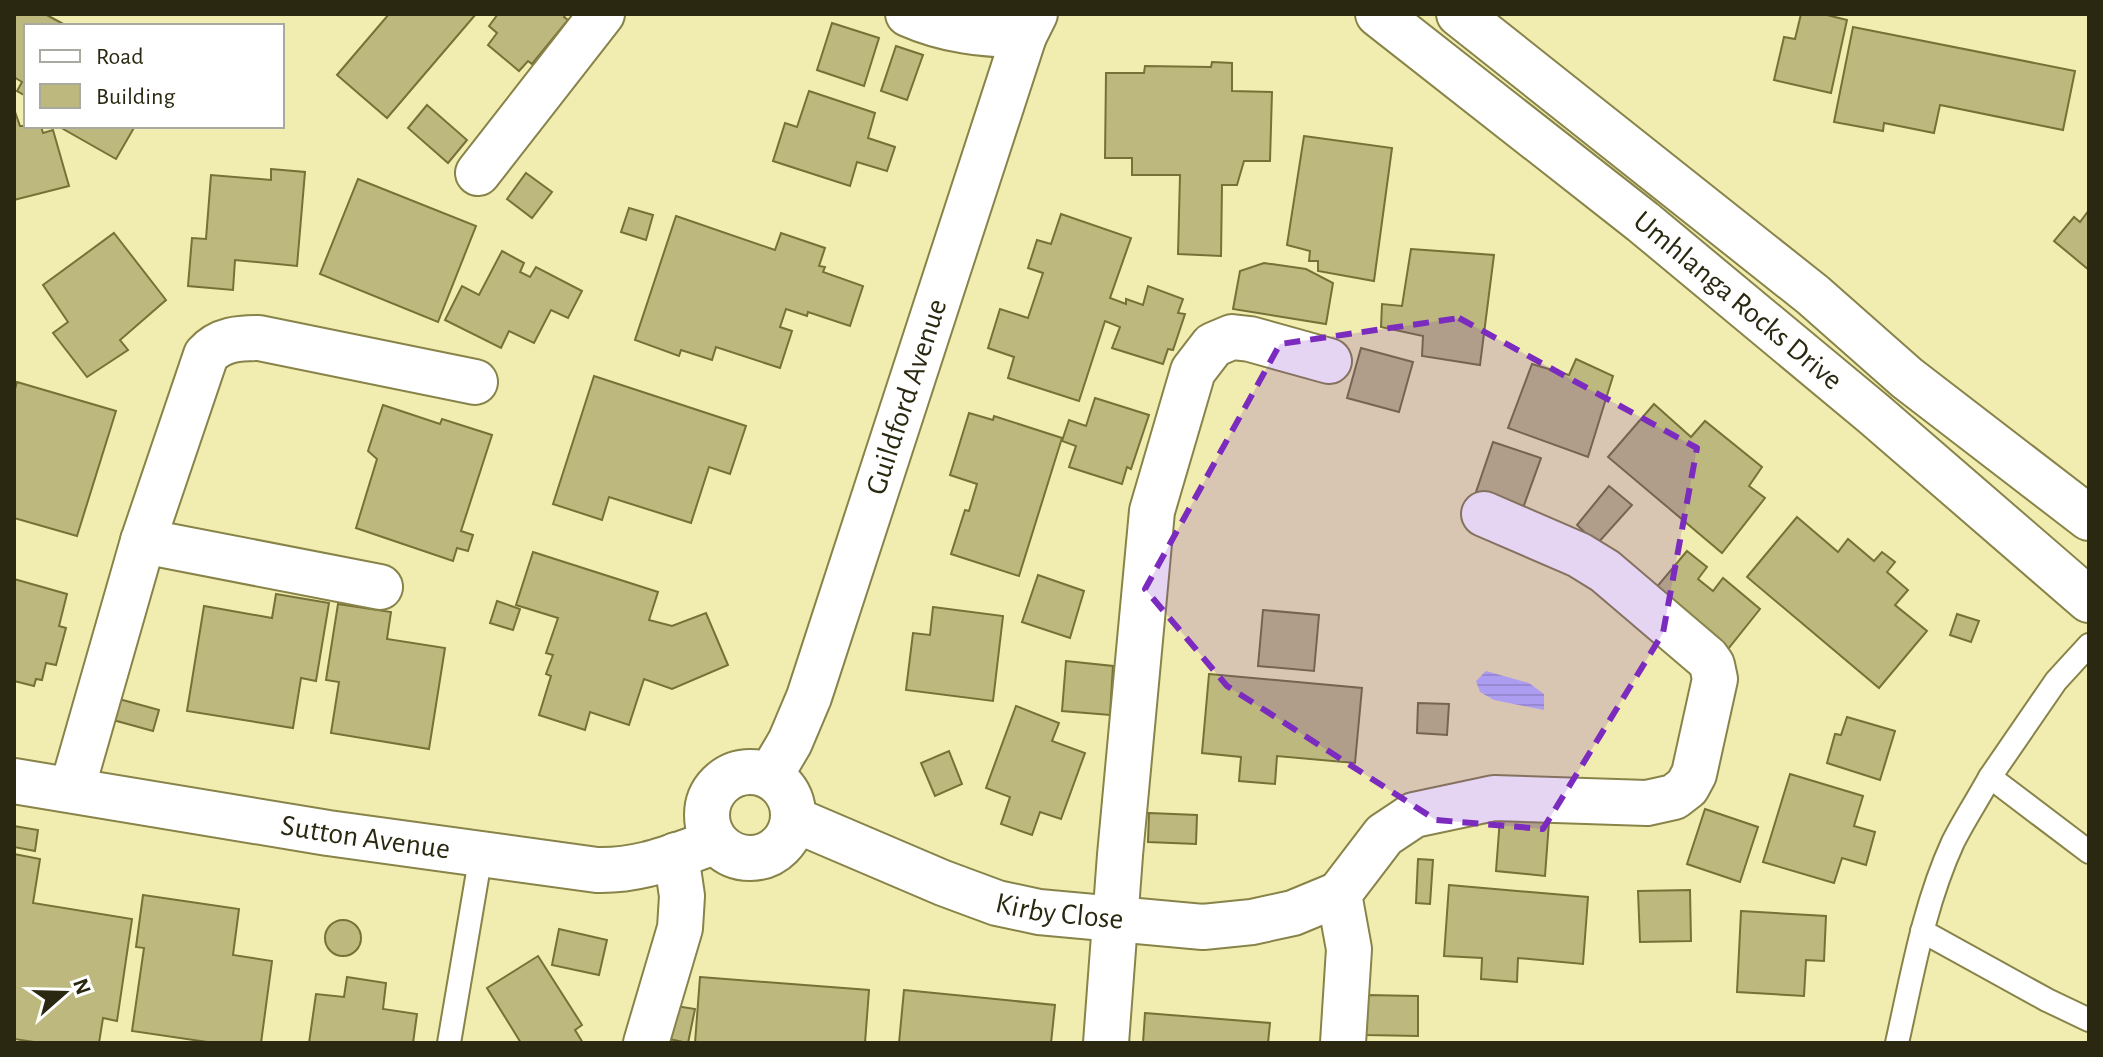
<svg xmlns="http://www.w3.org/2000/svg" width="2103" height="1057" font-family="'Alegreya Sans',sans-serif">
<defs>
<pattern id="water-rules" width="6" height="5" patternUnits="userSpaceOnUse" patternTransform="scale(2)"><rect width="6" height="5" fill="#bab9fd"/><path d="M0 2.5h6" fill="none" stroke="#a09fd8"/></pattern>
</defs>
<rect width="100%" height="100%" fill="#f1edb0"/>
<polygon fill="url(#water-rules)" points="1486,671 1529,683 1544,694 1544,710 1494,700 1480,692 1476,681"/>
<g fill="#bdb97e" stroke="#757137" stroke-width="2">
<polygon points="15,14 45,14 67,26 26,26 26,96 17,91 22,82 14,77"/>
<polygon points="389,14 476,14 387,118 337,75"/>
<polygon points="498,14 566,14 564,17 568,20 532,64 528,61 519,71 488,45 497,33 489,26"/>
<polygon points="1801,14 1823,14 1847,20 1831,93 1774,80 1784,37 1795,39"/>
<polygon points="832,23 879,38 864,86 817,70"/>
<polygon points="1853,27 2075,71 2063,130 1940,105 1934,133 1884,123 1883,131 1834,122"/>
<polygon points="896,46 923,55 907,100 881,91"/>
<polygon points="1212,62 1232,63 1232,91 1272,92 1270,161 1244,161 1237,185 1222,185 1221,256 1178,254 1180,175 1132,175 1132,158 1105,158 1106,73 1144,73 1145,66 1211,67"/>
<polygon points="809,91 875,113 868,138 895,147 887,171 857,162 850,186 773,161 785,123 797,127"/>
<polygon points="427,105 467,140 448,163 408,128"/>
<polygon points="14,109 20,126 41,126 43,133 53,130 69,186 14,200"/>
<polygon points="58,126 135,126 116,159"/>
<polygon points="1304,136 1392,148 1374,281 1318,271 1318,261 1309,261 1310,251 1287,245"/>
<polygon points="271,169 305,172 297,266 235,260 233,290 188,286 192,238 206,239 211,175 271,180"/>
<polygon points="526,173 552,192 532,218 507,199"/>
<polygon points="358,179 476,226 438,322 320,274"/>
<polygon points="629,208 653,215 646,240 621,232"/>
<polygon points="2089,210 2089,270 2054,241 2074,217 2080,222"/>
<polygon points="1061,214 1131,238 1110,298 1126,304 1126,299 1143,305 1148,286 1183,299 1178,313 1185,314 1173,350 1168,349 1163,364 1112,348 1120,327 1105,321 1079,401 1008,378 1014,357 988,348 1000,309 1028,318 1043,273 1028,268 1037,240 1051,244"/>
<polygon points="676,216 775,250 781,233 825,248 819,266 825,267 823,272 863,286 850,326 808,312 807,316 786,309 780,327 792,331 780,368 716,347 712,360 681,350 679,356 635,340"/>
<polygon points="114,233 166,300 120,340 128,350 87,377 53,333 68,322 43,285"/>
<polygon points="1411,249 1494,255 1480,365 1422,356 1423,336 1381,327 1382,304 1402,306"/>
<polygon points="502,251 524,263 520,272 530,277 536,267 582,291 568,318 551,310 534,343 509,331 501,348 445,320 462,286 479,295"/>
<polygon points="1264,263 1306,269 1333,283 1326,324 1233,309 1240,271"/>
<polygon points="1361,348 1413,362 1399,412 1347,398"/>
<polygon points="1576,359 1613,376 1588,457 1508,428 1532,364 1569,375"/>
<polygon points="594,376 746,426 730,474 709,467 691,523 609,497 602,520 553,504"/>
<polygon points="17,382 116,411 77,536 14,518 14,393"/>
<polygon points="1095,398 1149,415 1131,469 1127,467 1122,484 1069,467 1076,446 1062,441 1069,420 1086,426"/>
<polygon points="1654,404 1691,437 1705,421 1762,467 1749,486 1765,498 1722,553 1608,457"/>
<polygon points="383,405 440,424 442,419 492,435 461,531 473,535 468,551 457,548 453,561 356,528 377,459 368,451"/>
<polygon points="969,413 993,420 994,416 1062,438 1019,576 951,554 965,510 969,511 977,484 950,475"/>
<polygon points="1493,442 1541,458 1523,508 1476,492"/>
<polygon points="1609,486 1632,505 1597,544 1577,525"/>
<polygon points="1797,517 1838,552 1848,539 1874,561 1882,552 1895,562 1887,572 1908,590 1895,605 1927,631 1879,688 1747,577"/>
<polygon points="1687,551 1707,567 1698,579 1713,591 1723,578 1760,609 1728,649 1655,589"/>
<polygon points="533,552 658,592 649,620 672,626 706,613 728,665 672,689 644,679 629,725 590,712 585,730 539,715 551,676 546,674 553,655 546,653 558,618 516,605"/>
<polygon points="1038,575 1084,591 1070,638 1022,622"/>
<polygon points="14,579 67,594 59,626 66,628 56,665 46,663 42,680 36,679 34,686 14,681"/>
<polygon points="276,594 329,603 316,681 301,678 293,728 187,711 204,606 272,618"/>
<polygon points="497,601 520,609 513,630 490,623"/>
<polygon points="338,604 391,612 387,639 445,648 429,749 331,733 339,682 326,680"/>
<polygon points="933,607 1003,616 993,701 906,690 913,633 930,635"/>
<polygon points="1263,610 1319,615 1314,671 1258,666"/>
<polygon points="1957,614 1979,621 1971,642 1950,635"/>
<polygon points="1066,661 1113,666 1110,715 1062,711"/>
<polygon points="1209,674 1362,688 1355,763 1277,756 1275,784 1239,781 1241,757 1202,753"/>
<polygon points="119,699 159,710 153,731 113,720"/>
<polygon points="1418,703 1449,704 1447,735 1417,733"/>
<polygon points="1016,706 1059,723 1052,741 1085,753 1061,819 1040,812 1032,835 1001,824 1010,797 986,788"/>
<polygon points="1847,717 1895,731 1880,780 1827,763 1835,734 1841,735"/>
<polygon points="949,751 962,784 935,796 921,763"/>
<polygon points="1790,774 1863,796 1854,826 1875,832 1866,865 1842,858 1834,883 1763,862"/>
<polygon points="1705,809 1758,827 1740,882 1687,864"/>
<polygon points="1149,813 1197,815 1196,844 1148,842"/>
<polygon points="1500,818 1549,822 1545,876 1496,871"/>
<polygon points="14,826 38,830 35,851 14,847"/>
<polygon points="14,854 40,859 33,903 132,919 117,1021 103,1018 99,1043 41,1043 14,1039"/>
<polygon points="1418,859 1433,860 1430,904 1416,903"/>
<polygon points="1449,885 1588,897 1583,964 1518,958 1517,982 1481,979 1482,958 1444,956"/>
<polygon points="1690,890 1691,941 1640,942 1638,891"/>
<polygon points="143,895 239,909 233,955 272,961 261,1043 214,1043 132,1031 144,948 136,947"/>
<polygon points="1741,911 1826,916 1824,961 1806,960 1804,996 1737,992"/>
<circle cx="343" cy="938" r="18"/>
<polygon points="559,929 607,940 599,975 552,965"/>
<polygon points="538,956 582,1025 575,1030 583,1043 521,1043 487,988"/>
<polygon points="347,977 386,983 383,1009 417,1014 413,1043 309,1043 316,994 344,997"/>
<polygon points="700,977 869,990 865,1043 695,1043"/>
<polygon points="904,990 1055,1005 1051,1043 899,1043"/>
<polygon points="1367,995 1418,996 1418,1036 1366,1035"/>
<polygon points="676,1006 695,1009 688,1043 669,1039"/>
<polygon points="1145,1013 1270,1023 1268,1043 1143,1043"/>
</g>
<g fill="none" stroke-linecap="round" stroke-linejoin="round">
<g stroke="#878349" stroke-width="26">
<g id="lane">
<polyline points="2089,645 2056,681 1990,777 2089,852"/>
<polyline points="1922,931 2047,1000 2089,1020"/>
<polyline points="449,1043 481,854"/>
<path d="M1897,1043c15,-67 27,-138 56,-201 11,-22 25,-43 37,-65"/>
</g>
</g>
<g stroke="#878349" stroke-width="48">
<g id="street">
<path d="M908,14c38,17 74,20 116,22"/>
<polyline points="478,173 602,14"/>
<polyline points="143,541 380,587"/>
<circle cx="750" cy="815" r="43"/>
<path id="s1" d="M770,776l20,-34 19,-45 215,-661 11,-22"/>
<path id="s2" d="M14,781l314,52 269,37c45,1 76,-14 118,-28"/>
<path d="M72,789l71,-248 63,-186c14,-16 33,-17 53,-17l216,44"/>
<path id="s3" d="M793,819l150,64 54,20 42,9 164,15 49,-5 41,-9 46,-19"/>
<polyline points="646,1043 680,928 682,896 676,855"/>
<polyline points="1106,1043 1120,855 1152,511 1193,371 1213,345 1232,337 1250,339 1329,361"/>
<polyline points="1343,1043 1349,949 1339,894 1384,835 1414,815 1494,798 1647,803 1674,797 1687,787 1694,774 1715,679 1712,665 1707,658 1605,571 1579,555 1484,514"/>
</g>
</g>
<g stroke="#878349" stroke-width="48">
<g id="secondary">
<path id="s4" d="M1378,14l265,208 231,192 215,186"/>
<polyline points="1459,14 1813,295 1907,378 2089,518"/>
</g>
</g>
<use href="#lane" stroke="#fff" stroke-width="22"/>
<use href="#street" stroke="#fff" stroke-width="44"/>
<use href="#secondary" stroke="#fff" stroke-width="44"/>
</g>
<path fill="#7b2cbf" fill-opacity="0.2" stroke="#7b2cbf" stroke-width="6" stroke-dasharray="16 10" stroke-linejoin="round" d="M1459,318l238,130 -34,185 -120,196 -107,-9 -209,-134 -82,-97 135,-245z"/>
<g text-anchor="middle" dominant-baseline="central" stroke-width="6" stroke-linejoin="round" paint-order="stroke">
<g font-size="30" fill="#2a2810" stroke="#fff">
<text stroke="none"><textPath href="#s4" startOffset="460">Umhlanga Rocks Drive</textPath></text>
<text stroke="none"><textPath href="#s1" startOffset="404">Guildford Avenue</textPath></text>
<text stroke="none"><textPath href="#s2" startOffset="356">Sutton Avenue</textPath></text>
<text stroke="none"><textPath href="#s3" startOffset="284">Kirby Close</textPath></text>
</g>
</g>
<rect width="2103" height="1057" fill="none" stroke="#2a2810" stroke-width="32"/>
<rect x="24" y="24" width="260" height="104" fill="#ffffff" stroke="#aaa99f" stroke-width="2"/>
<rect x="40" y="50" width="40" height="12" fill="#ffffff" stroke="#aaa99f" stroke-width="2"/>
<text x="96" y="64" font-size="24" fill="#2a2810">Road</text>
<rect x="40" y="84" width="40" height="24" fill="#bdb97e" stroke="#aaa99f" stroke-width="2"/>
<text x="96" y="104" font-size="24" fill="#2a2810">Building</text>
<g transform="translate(64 993) rotate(70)" stroke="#ffffff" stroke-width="6" paint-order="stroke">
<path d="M0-6L14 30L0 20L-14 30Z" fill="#2a2810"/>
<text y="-12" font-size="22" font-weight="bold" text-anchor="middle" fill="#2a2810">N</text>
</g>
</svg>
